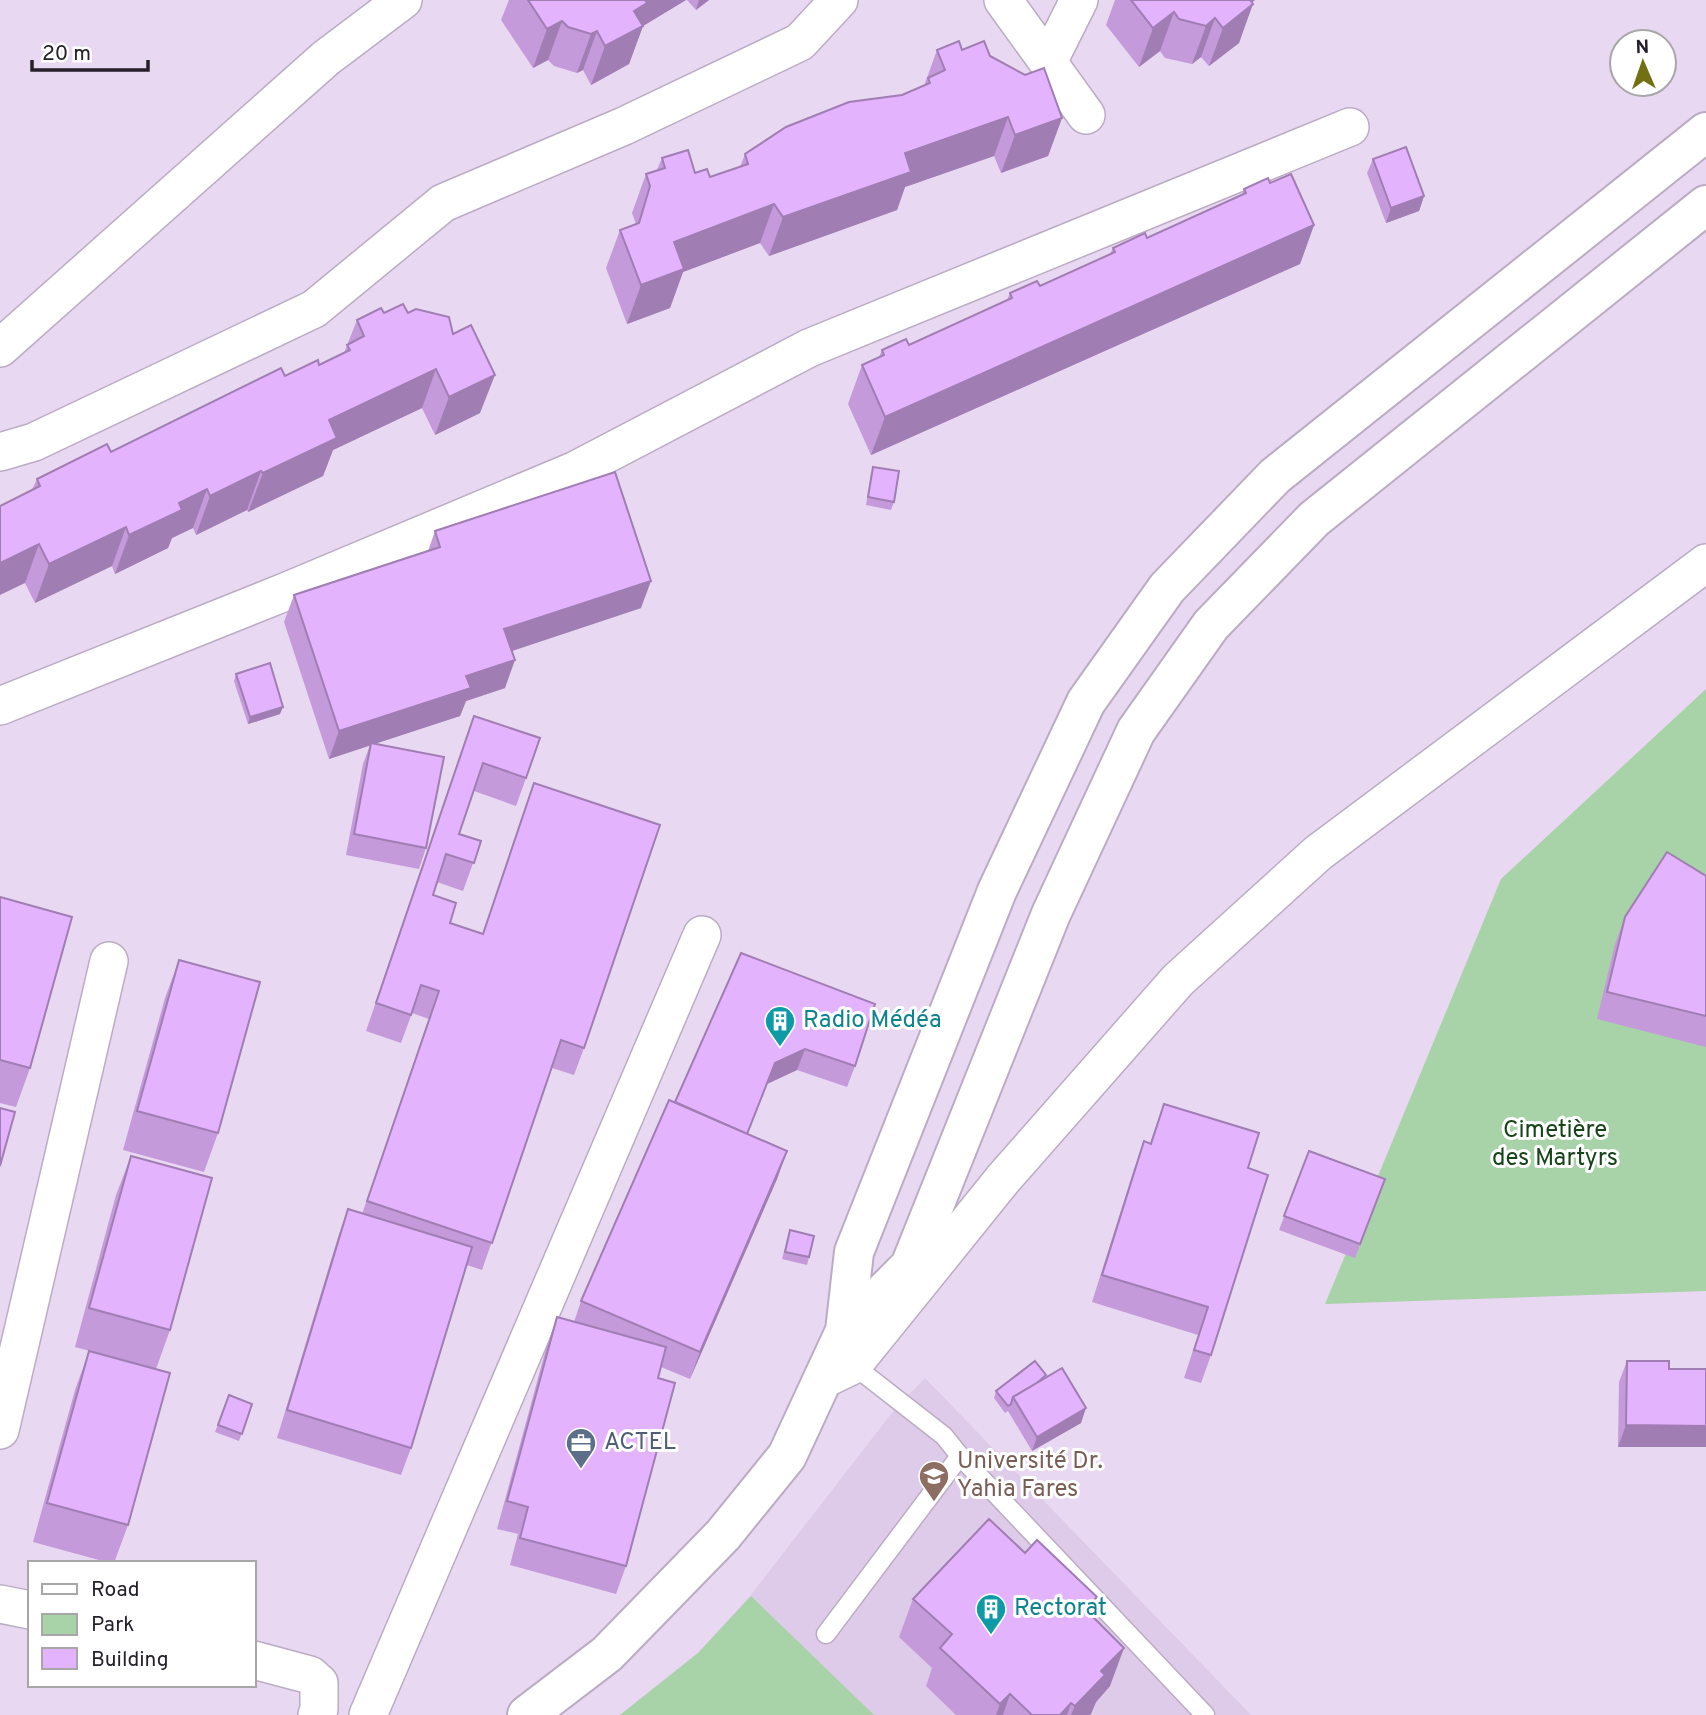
<svg xmlns="http://www.w3.org/2000/svg" width="1706" height="1715" font-family="Overpass,sans-serif">
<rect width="100%" height="100%" fill="#e8d8f1"/>
<polygon fill="#decae9" points="925,1378 1251,1715 620,1715 698,1653 750,1596 895,1409"/>
<g fill="#a8d2a7">
<polygon points="1706,689 1706,1291 1325,1304 1501,879"/>
<polygon points="751,1596 874,1715 620,1715 698,1653"/>
</g>
<g fill="none" stroke-linecap="round" stroke-linejoin="round">
<g stroke="#bbacc4" stroke-width="21">
<g id="lane">
<polyline points="853,1365 944,1436 960,1456 1205,1715"/>
<polyline points="826,1634 960,1456"/>
</g>
</g>
<g stroke="#bbacc4" stroke-width="40">
<g id="street">
<polyline points="1003,0 1086,115"/>
<polyline points="1048,62 1079,0"/>
<polyline points="0,348 326,58 403,0"/>
<polyline points="0,452 34,442 314,309 443,203 624,126 800,42 839,0"/>
<polyline points="0,706 285,592 576,470 809,348 1350,127"/>
<polyline points="822,1380 853,1365 1003,1179 1178,980 1318,853 1706,563"/>
<polyline points="0,1430 109,961"/>
<polyline points="0,1604 30,1610"/>
<polyline points="254,1660 310,1675 319,1683 319,1709 317,1715"/>
<polyline points="368,1715 702,935"/>
</g>
</g>
<g stroke="#bbacc4" stroke-width="42">
<g id="secondary">
<polyline points="845,1331 910,1266 1051,914 1136,731 1211,625 1314,519 1706,205"/>
<polyline points="527,1715 607,1654 723,1535 787,1456 845,1331 854,1252 997,891 1086,702 1167,588 1275,476 1706,132"/>
</g>
</g>
<use href="#lane" stroke="#fff" stroke-width="18"/>
<use href="#street" stroke="#fff" stroke-width="37"/>
<use href="#secondary" stroke="#fff" stroke-width="38"/>
</g>
<g fill="#c49ada">
<polygon points="509,0 686,0 643,26 629,64 591,85 583,70 577,73 554,66 548,60 533,68 501,20"/>
<polygon points="687,0 709,0 696,10"/>
<polygon points="1115,0 1255,0 1252,2 1239,43 1209,66 1201,57 1192,64 1165,58 1160,51 1139,67 1106,25"/>
<polygon points="937,50 962,50 990,56 1062,118 1048,156 1001,173 994,156 905,187 897,210 769,256 760,243 683,272 670,308 627,324 606,268 620,230 636,224 632,213 646,174 657,170 662,158 695,173 710,177 740,167 745,154 924,86"/>
<polygon points="1373,159 1424,196 1419,211 1386,223 1367,173"/>
<polygon points="1270,183 1314,225 1300,264 871,455 848,404 862,365 879,357 882,350 909,345 1007,300 1010,293 1040,286 1110,254 1113,248 1147,238 1242,195 1244,189"/>
<polygon points="384,313 408,313 453,334 480,413 435,435 422,408 333,450 323,476 248,512 247,510 196,535 193,528 172,538 168,548 115,574 112,566 35,603 25,583 32,490 37,479 111,452 285,376 319,365 344,353 357,320"/>
<polygon points="873,467 894,502 891,510 866,505 871,475"/>
<polygon points="435,531 641,608 512,651 505,688 466,701 460,716 376,743 426,848 419,869 346,855 363,764 370,745 329,759 284,622 294,595 428,551"/>
<polygon points="236,674 280,714 248,724 234,681"/>
<polygon points="474,716 526,778 516,806 474,791 459,834 481,841 463,891 437,882 433,895 450,923 483,934 534,783 584,1048 574,1075 552,1068 482,1270 467,1265 411,1448 401,1475 277,1438 338,1237 348,1209 362,1214 429,1019 412,1013 401,1043 366,1031"/>
<polygon points="1706,876 1706,1047 1597,1019 1615,944 1625,917"/>
<polygon points="0,897 30,1068 16,1107 0,1103"/>
<polygon points="741,953 855,1066 847,1087 797,1070 767,1084 748,1134 787,1151 777,1179 690,1379 661,1367 658,1378 626,1566 616,1594 510,1565 518,1534 497,1529 547,1345 557,1317 574,1322 581,1301 675,1102"/>
<polygon points="179,960 218,1133 204,1172 123,1150 165,998"/>
<polygon points="1164,1104 1248,1168 1211,1355 1201,1383 1184,1378 1198,1335 1092,1302 1134,1169 1144,1141 1150,1143"/>
<polygon points="1309,1151 1385,1179 1355,1258 1279,1230"/>
<polygon points="131,1156 170,1330 156,1369 75,1347 116,1195"/>
<polygon points="790,1230 809,1257 807,1265 782,1259"/>
<polygon points="89,1351 128,1525 114,1563 110,1563 33,1542 75,1390"/>
<polygon points="1627,1361 1669,1369 1706,1369 1706,1447 1618,1447 1619,1382"/>
<polygon points="1045,1378 1081,1423 1032,1451 1008,1411 1005,1413 994,1398 996,1391"/>
<polygon points="229,1395 252,1404 239,1441 215,1432"/>
<polygon points="1025,1553 1097,1597 1090,1615 1110,1686 1096,1702 1090,1715 956,1715 926,1686 932,1668 899,1637 913,1599"/>
</g>
<g fill="#a07db2">
<polygon points="642,0 686,0 643,26 629,64 591,85 605,46 634,11"/>
<polygon points="699,0 709,0 696,10"/>
<polygon points="1239,0 1255,0 1247,6 1253,4 1239,43 1209,66 1223,28"/>
<polygon points="1174,12 1160,51 1139,67 1153,28"/>
<polygon points="1215,18 1201,57 1192,64 1206,26"/>
<polygon points="562,21 548,60 533,68 547,29"/>
<polygon points="597,31 583,70 577,73 591,34"/>
<polygon points="1008,117 994,156 905,187 897,210 769,256 783,217 905,153"/>
<polygon points="1062,118 1048,156 1001,173 1015,135"/>
<polygon points="1424,196 1419,211 1386,223 1391,208"/>
<polygon points="774,204 760,243 683,272 670,308 627,324 641,285 674,242"/>
<polygon points="1314,225 1300,264 871,455 885,417"/>
<polygon points="436,369 422,408 333,450 323,476 248,512 263,473 329,420"/>
<polygon points="495,375 480,413 435,435 449,397"/>
<polygon points="261,471 247,510 196,535 210,496"/>
<polygon points="207,489 193,528 172,538 168,548 115,574 129,535 179,503"/>
<polygon points="126,527 112,566 35,603 49,564"/>
<polygon points="39,544 25,583 0,595 0,563"/>
<polygon points="651,581 641,608 494,657 504,629"/>
<polygon points="515,660 505,688 466,701 460,716 329,759 339,731 466,676"/>
<polygon points="283,707 280,714 248,724 250,717"/>
<polygon points="805,1049 797,1070 767,1084 737,1161 775,1063"/>
<polygon points="787,1151 777,1179 690,1379 700,1352"/>
<polygon points="1086,1408 1081,1423 1032,1451 1037,1437"/>
<polygon points="1626,1425 1706,1426 1706,1447 1618,1447"/>
<polygon points="1097,1597 1083,1635 1085,1609"/>
<polygon points="1124,1648 1110,1686 1096,1702 1091,1714 1090,1715 1071,1715 1075,1706 1101,1671"/>
<polygon points="1010,1694 1003,1715 996,1715 1000,1704"/>
<polygon points="1071,1703 1067,1715 1060,1715"/>
</g>
<g fill="#e4b3fe" stroke="#a07db2" stroke-width="2">
<polygon points="528,0 645,0 647,3 634,11 643,26 605,46 597,31 591,34 568,27 562,21 547,29"/>
<polygon points="1131,0 1250,0 1253,4 1223,28 1215,18 1206,26 1179,19 1174,12 1153,28"/>
<polygon points="959,41 962,50 984,41 990,56 1025,75 1044,68 1062,118 1015,135 1008,117 905,153 911,172 783,217 774,204 674,242 684,269 641,285 620,230 639,223 650,186 646,174 665,168 662,158 688,150 695,173 707,169 710,177 748,164 745,154 786,127 849,102 902,95 930,83 928,78 945,70 937,50"/>
<polygon points="1406,147 1424,196 1391,208 1373,159"/>
<polygon points="1291,174 1314,225 885,417 862,365 884,355 882,350 906,339 909,345 1012,298 1010,293 1037,281 1040,286 1115,252 1113,248 1145,233 1147,238 1246,193 1244,189 1268,178 1270,183"/>
<polygon points="403,304 408,313 416,309 449,317 453,334 471,325 495,375 449,397 436,369 329,420 337,438 263,473 261,471 210,496 207,489 179,503 182,510 129,535 126,527 49,564 39,544 0,563 0,506 40,486 37,479 107,444 111,452 281,368 285,376 318,360 319,365 350,350 347,345 364,336 357,320 381,308 384,313"/>
<polygon points="873,467 899,471 894,502 868,497"/>
<polygon points="615,472 651,581 504,629 515,660 466,676 471,688 339,731 294,595 440,547 435,531"/>
<polygon points="270,663 283,707 250,717 236,674"/>
<polygon points="474,716 540,738 526,778 483,763 459,834 481,841 474,863 446,854 433,895 456,903 450,923 483,934 534,783 660,825 584,1048 561,1040 492,1243 367,1201 439,991 421,985 411,1015 376,1003"/>
<polygon points="371,743 444,757 426,848 354,834"/>
<polygon points="1667,852 1706,876 1706,1016 1607,992 1625,917"/>
<polygon points="0,897 72,917 30,1068 0,1060"/>
<polygon points="741,953 875,1004 855,1066 805,1049 775,1063 747,1134 675,1102"/>
<polygon points="179,960 260,982 218,1133 137,1111"/>
<polygon points="669,1100 787,1151 700,1352 581,1301"/>
<polygon points="1164,1104 1259,1133 1248,1168 1268,1175 1211,1355 1194,1350 1208,1307 1102,1275 1144,1141 1151,1144"/>
<polygon points="0,1108 15,1112 0,1166"/>
<polygon points="1309,1151 1385,1179 1360,1244 1284,1216"/>
<polygon points="131,1156 212,1178 170,1330 89,1308"/>
<polygon points="348,1209 472,1247 411,1448 287,1410"/>
<polygon points="790,1230 814,1236 809,1257 785,1252"/>
<polygon points="557,1317 666,1347 658,1378 675,1383 626,1566 520,1538 528,1507 507,1501"/>
<polygon points="89,1351 170,1373 128,1525 47,1503"/>
<polygon points="1035,1361 1046,1375 1036,1384 1013,1397 1011,1404 1008,1406 996,1391"/>
<polygon points="1627,1361 1669,1361 1669,1369 1706,1369 1706,1426 1626,1425"/>
<polygon points="1062,1368 1086,1408 1037,1437 1013,1397"/>
<polygon points="229,1395 252,1404 242,1434 218,1425"/>
<polygon points="989,1519 1025,1553 1037,1540 1097,1597 1085,1609 1124,1648 1101,1671 1105,1675 1075,1706 1071,1703 1060,1715 1032,1715 1010,1694 1000,1704 940,1648 952,1634 913,1599"/>
</g>
<defs>
<g id="building-pin" transform="scale(1.575)"><path d="M0 17L-7.5 6A9.5 9.5 0 1 1 7.5 6Z" fill="#0f9aa8" stroke="#fff"/><path d="M-4-6H4V6H1V3H-1V6H-4ZM-2.5-4.3h1.7v1.8h-1.7ZM.8-4.3h1.7v1.8H.8ZM-2.5-1h1.7V.8h-1.7ZM.8-1h1.7V.8H.8Z" fill="#fff"/></g>
<g id="office-pin" transform="scale(1.575)"><path d="M0 17L-7.5 6A9.5 9.5 0 1 1 7.5 6Z" fill="#5c6f8a" stroke="#fff"/><path d="M-6-3h4V-5.5h4V-3h4V5H-6ZM-1-4.5V-3h2v-1.5ZM-6 0V1H6V0Z" fill="#fff"/></g>
<g id="university-pin" transform="scale(1.575)"><path d="M0 17L-7.5 6A9.5 9.5 0 1 1 7.5 6Z" fill="#8d6e63" stroke="#fff"/><path d="M0-5L7-2L0 1L-7-2ZM-4 1L0 2.5L4 1V4Q0 6-4 4Z" fill="#fff"/></g>
</defs>
<g fill-rule="evenodd">
<use href="#building-pin" x="780" y="1021"/>
<use href="#office-pin" x="581" y="1443"/>
<use href="#university-pin" x="934" y="1476"/>
<use href="#building-pin" x="991" y="1609"/>
</g>
<g text-anchor="middle" dominant-baseline="central" stroke-width="6" stroke-linejoin="round" paint-order="stroke">
<g font-size="24" fill="#0d838f" stroke="#fff" text-anchor="start">
<text x="803" y="1021">Radio Médéa</text>
<text x="1014" y="1609">Rectorat</text>
</g>
<g font-size="24" fill="#164418" stroke="#fff">
<text x="1555" y="1131">Cimetière<tspan x="1555" dy="28">des Martyrs</tspan></text>
</g>
<g font-size="24" fill="#4e5e75" stroke="#fff" text-anchor="start">
<text x="604" y="1443">ACTEL</text>
</g>
<g font-size="24" fill="#785e54" stroke="#fff" text-anchor="start">
<text x="957" y="1462">Université Dr.<tspan x="957" dy="28">Yahia Fares</tspan></text>
</g>
</g>
<rect x="28" y="1561" width="228" height="126" fill="#ffffff" stroke="#a8a6a9" stroke-width="2"/>
<rect x="42" y="1584" width="35" height="10" fill="#ffffff" stroke="#a8a6a9" stroke-width="2"/>
<text x="91" y="1596" font-size="21" fill="#252029">Road</text>
<rect x="42" y="1614" width="35" height="21" fill="#a8d2a7" stroke="#a8a6a9" stroke-width="2"/>
<text x="91" y="1631" font-size="21" fill="#252029">Park</text>
<rect x="42" y="1648" width="35" height="21" fill="#e4b3fe" stroke="#a8a6a9" stroke-width="2"/>
<text x="91" y="1666" font-size="21" fill="#252029">Building</text>
<g transform="translate(1643 63) rotate(358)"><circle r="33" fill="#ffffff" stroke="#a8a6a9" stroke-width="2"/>
<path d="M0-5L12 26L0 18L-12 26Z" fill="#717114"/>
<text y="-10" font-size="19" font-weight="bold" text-anchor="middle" fill="#252029">N</text>
</g>
<path d="M32 60v10h116v-10" fill="none" stroke="#252029" stroke-width="3.5"/>
<text x="42" y="60" font-size="21" fill="#252029" stroke="#ffffff" stroke-width="5" paint-order="stroke">20 m</text>
</svg>
